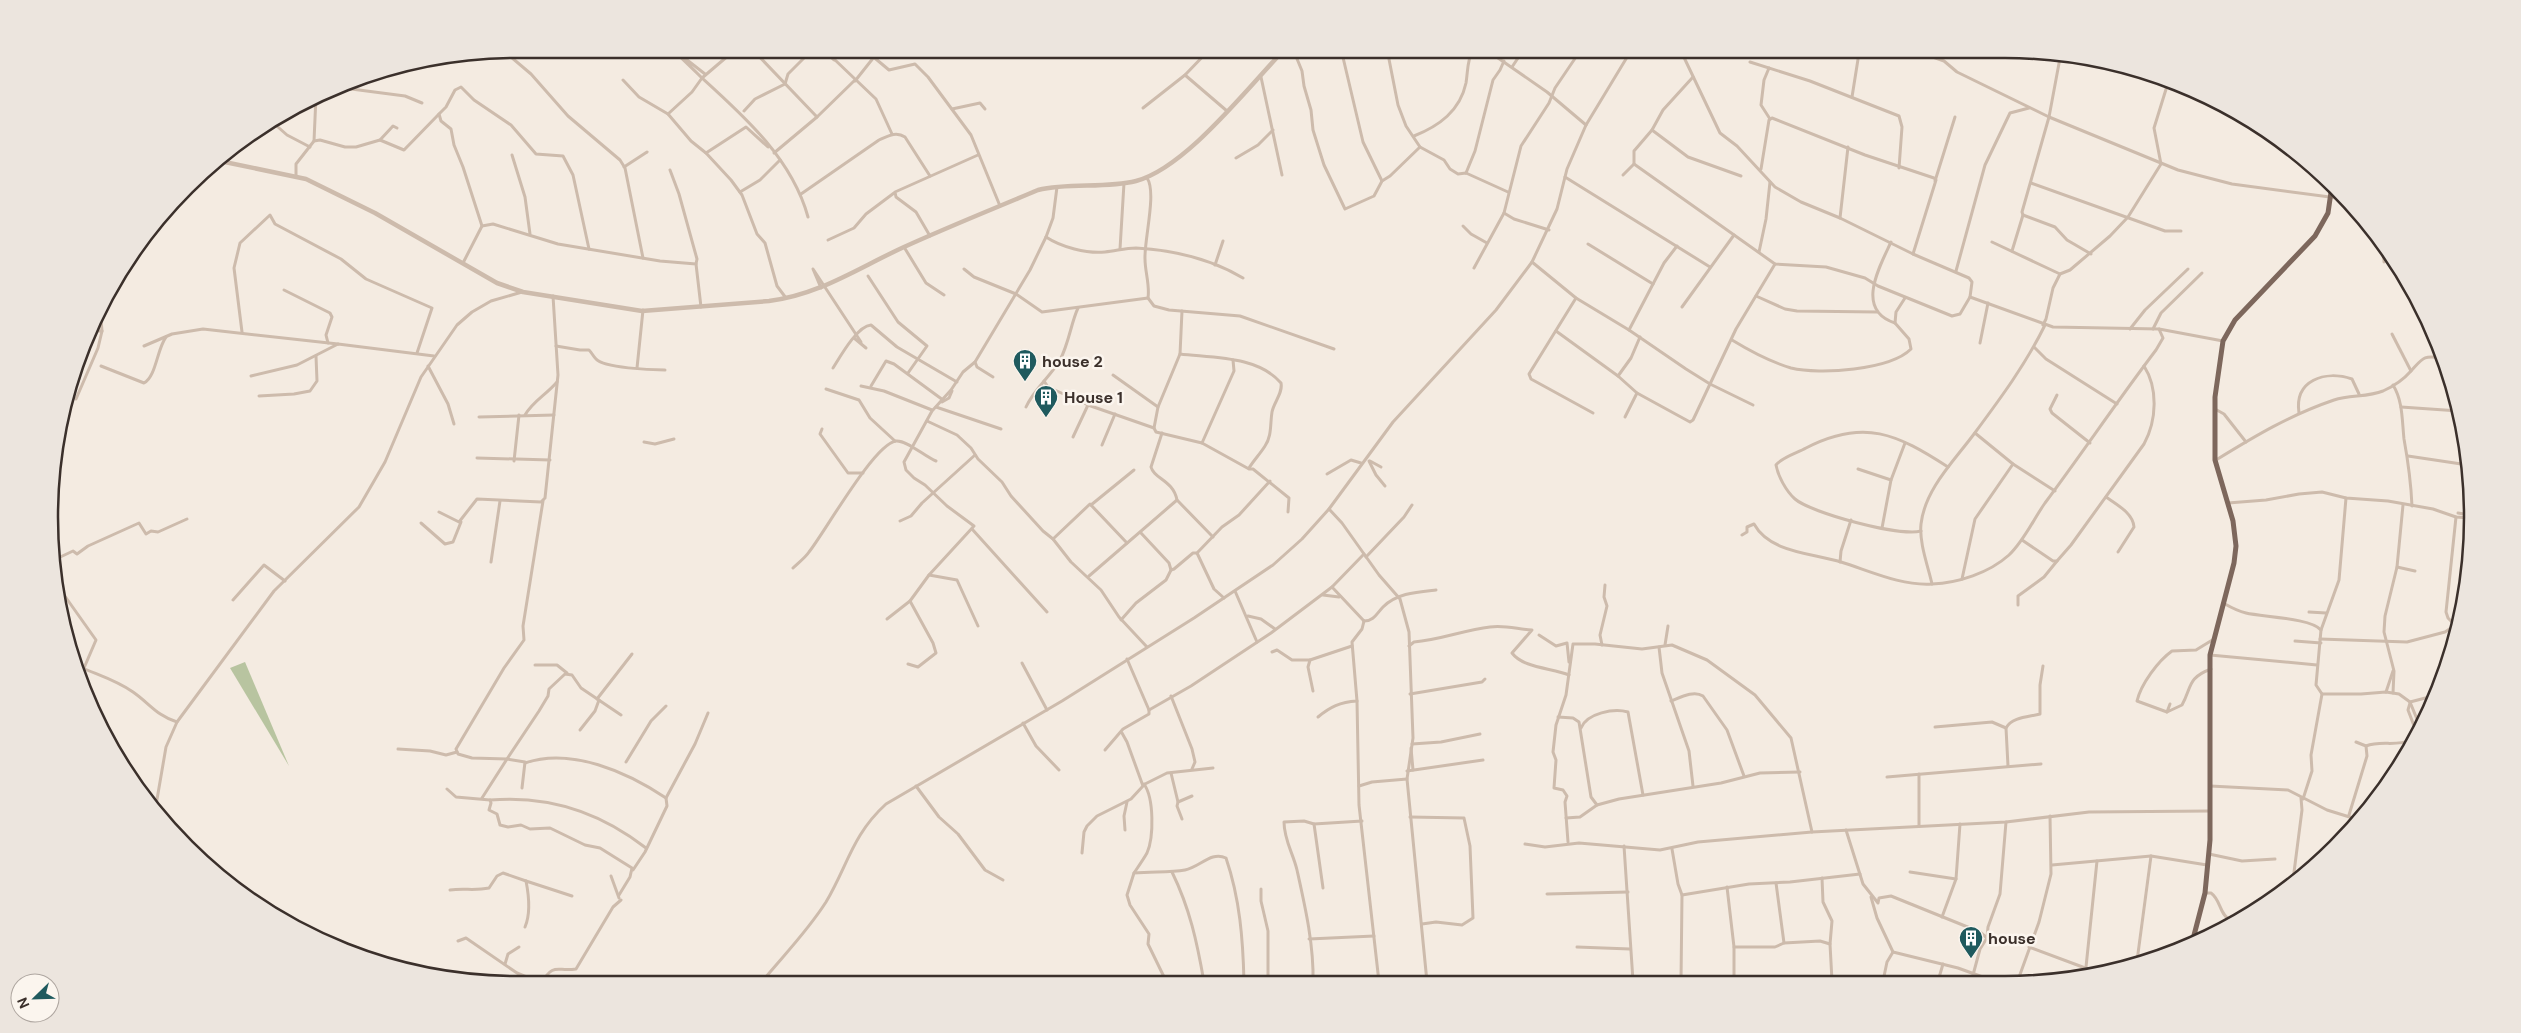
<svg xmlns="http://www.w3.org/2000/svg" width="2521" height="1033" font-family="'DM Sans',sans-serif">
<rect width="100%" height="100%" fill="#f4ebe1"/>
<polygon fill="#b8c4a0" points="245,662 289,766 230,668"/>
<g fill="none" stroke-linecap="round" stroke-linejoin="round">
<g stroke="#cdbbac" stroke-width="3">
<polyline points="672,49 702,78 673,49 705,74"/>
<polyline points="729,49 730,54"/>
<path d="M736,49l-34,29c43,39 90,81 106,139"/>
<polyline points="752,49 817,117"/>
<polyline points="822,49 834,60"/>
<polyline points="864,49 889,70 915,64 928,77 971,135 1000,206"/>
<polyline points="1274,49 1281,54"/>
<polyline points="1293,49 1302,71 1304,86 1311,110 1313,130 1324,165 1345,209 1374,196 1382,181 1390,176 1420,147"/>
<polyline points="1341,49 1363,142 1382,181"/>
<polyline points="1387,49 1398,105 1406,126 1420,147 1444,160 1450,169 1458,174 1466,173 1508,192"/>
<polyline points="1485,49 1547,92 1586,125"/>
<polyline points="1851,49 1859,53"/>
<polyline points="1910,49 1944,61 1957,72 2049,117 2178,170 2232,184 2345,199"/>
<polyline points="504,51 531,74 568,116 620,160 625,168 643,258"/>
<polyline points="581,57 590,49"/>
<polyline points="834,59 876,99 892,134"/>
<polyline points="1750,62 1810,81 1899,116 1902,127 1899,168"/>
<polyline points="1512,67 1524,49"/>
<polyline points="1769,68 1764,80 1761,105 1770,119"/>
<polyline points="1185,75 1227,111"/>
<polyline points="1261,77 1282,175"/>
<polyline points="623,80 639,97 668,114 691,141 706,153 731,180 742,195 757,234 765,243 777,286 786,298"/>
<polyline points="855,81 874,57"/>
<polyline points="336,87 405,96 422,103"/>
<polyline points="1852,97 1859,53 1865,49"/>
<polyline points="1143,108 1185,75 1210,49"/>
<polyline points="952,109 980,103 985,109"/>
<polyline points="744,111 755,99 785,84 788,74 813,49"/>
<polyline points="668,114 692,92 702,78"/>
<polyline points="270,120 287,135 310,147"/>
<polyline points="1652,130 1688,157 1741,176"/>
<path d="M1414,136c25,-10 46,-25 52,-53 2,-12 1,-23 7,-34"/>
<polyline points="380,140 404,150 439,114"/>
<polyline points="314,141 316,96"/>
<polyline points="706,153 746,127 768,147"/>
<polyline points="774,153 817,117 855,80"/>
<polyline points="512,155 525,197 530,234"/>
<polyline points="1236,158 1258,145 1273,130"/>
<polyline points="1634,164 1775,264 1826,267 1865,278 1878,286 1952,316 1960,314 1970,297 1972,282 1969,278 1913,254 1840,218 1801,202 1775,187 1737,146 1720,133 1680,49"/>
<polyline points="624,167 647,152"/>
<polyline points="1761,169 1769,120 1772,118 1865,155 1934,178 1936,180 1913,254"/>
<polyline points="670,170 679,194 697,259 696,264"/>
<polyline points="1466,173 1475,151 1493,80 1500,70 1504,61"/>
<polyline points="1623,175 1634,164 1634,151 1652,130 1663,110 1693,77"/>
<polyline points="296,176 296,164 314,141 320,140 345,147 356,147 380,140 393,126 397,128"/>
<polyline points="1565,177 1710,267"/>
<path d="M1147,178c10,14 -3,62 -2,81 0,13 5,26 3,39l6,8 15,4 71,6 94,33"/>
<polyline points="1935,181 1955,117"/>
<polyline points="2031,183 2165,231 2181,231"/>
<polyline points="740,192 760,180 780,160"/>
<path d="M801,194l78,-54c9,-4 17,-9 26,-3l25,39"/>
<polyline points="1504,213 1514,219 1549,230"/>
<polyline points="2023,215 2055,227 2067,240 2091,254"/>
<polyline points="1840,218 1848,147"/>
<polyline points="482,226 493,224 558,244 660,261 696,264 701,307"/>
<polyline points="1463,226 1471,234 1487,243"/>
<polyline points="930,236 916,212 896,197 895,192 978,155"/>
<path d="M1046,237c15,10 41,17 59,15 11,-1 20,-4 31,-4 37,2 75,11 107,30"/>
<polyline points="828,240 854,228 866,214 894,193"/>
<path d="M1891,242c-12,26 -36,68 4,81"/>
<polyline points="1992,242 2060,274"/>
<polyline points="2383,243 2384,262"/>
<polyline points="1588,244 1653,284"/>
<polyline points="904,247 926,283 944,295"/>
<polyline points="1120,249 1124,183"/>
<polyline points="2012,251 2023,215 2022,212 2049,117 2060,58"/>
<polyline points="1759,252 1766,219 1770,182"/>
<polyline points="1532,262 1576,298 1629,330 1686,369 1710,384 1753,405"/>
<polyline points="463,263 482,226 463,167 454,145 451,129 441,121 439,114 446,107 455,90 461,87 474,100 511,125 536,154 563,156 573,175 589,249"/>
<polyline points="1215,265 1223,241"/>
<polyline points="1474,268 1504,213 1521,146 1549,103 1555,88 1576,57"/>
<polyline points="964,269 974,277 1016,294 1042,312 1148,298"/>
<polyline points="1956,271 1985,165 2010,113 2029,108"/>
<polyline points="868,276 898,322 927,346 908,373"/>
<polyline points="821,288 813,269 861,342"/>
<polyline points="284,290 330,313 332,317 326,335 328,343"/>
<polyline points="1756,296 1785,309 1797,311 1877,312"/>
<polyline points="1970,297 2053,327 2159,329 2223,341"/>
<polyline points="1576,298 1529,374 1531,379 1593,413"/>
<polyline points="100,307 102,331"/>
<polyline points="1682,307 1734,235"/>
<polyline points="1182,311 1180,354 1158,407 1154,428 1156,432 1202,443 1249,469 1253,469 1289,498 1288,512"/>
<polyline points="2043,325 2046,319 2053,288 2060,274 2070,270 2110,236 2128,217 2161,164 2154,128 2167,86"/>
<polyline points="2130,329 2145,310 2188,269"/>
<polyline points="2153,329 2161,313 2202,273"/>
<polyline points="1629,330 1664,263 1677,246"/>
<polyline points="1556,331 1618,376 1637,393 1690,422 1693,420 1736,329 1775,264"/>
<polyline points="242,332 234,268 240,243 270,215 275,224 341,259 366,279 432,308 417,353"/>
<polyline points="2392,334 2411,371"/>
<polyline points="854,338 866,348"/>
<path d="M1732,340c18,11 39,22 59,28 29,7 99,2 120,-19l-2,-10 -14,-16 1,-11 9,-14"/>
<polyline points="1980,343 1988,303"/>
<polyline points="144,346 172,334 203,329 338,344"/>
<path d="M556,346l24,4h9c3,3 4,6 7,9 8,9 55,11 69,11"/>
<polyline points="2034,347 2046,359 2117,404"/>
<path d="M1180,354c33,4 78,2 101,29 2,10 -7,19 -9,29 -2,12 0,24 -7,34 -5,8 -11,14 -16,22"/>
<polyline points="975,362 977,367 993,377"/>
<path d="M101,366l43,17c12,-6 13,-34 22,-46"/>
<polyline points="428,366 448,404 454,424"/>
<polyline points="637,368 643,310"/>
<path d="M833,368c7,-11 24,-42 38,-43l26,22 60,35"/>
<polyline points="1113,375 1158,407"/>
<polyline points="251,376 297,365 338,344 434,356"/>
<polyline points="1618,376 1631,358 1640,337"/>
<polyline points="1044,381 1048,387 1088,405 1154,428"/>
<path d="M2393,385c10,16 9,36 11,54 4,22 7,44 8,67"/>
<polyline points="861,386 884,391 932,410"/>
<polyline points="871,386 886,361 894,364 943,400"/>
<polyline points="826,389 859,400 870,418 895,441"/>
<polyline points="2057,395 2050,409 2052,413 2090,443"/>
<polyline points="259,396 294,394 310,391 317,381 316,356"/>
<polyline points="76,399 98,348 102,331 90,331"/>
<polyline points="942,402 949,398 952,391"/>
<polyline points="936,407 1001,429"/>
<path d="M1026,407c8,-18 24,-30 34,-47 9,-17 11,-37 18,-52"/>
<polyline points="2401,407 2459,411"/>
<polyline points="2215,409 2224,414 2246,442"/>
<path d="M2299,413c-5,-33 26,-43 53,-34l7,15"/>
<path d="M525,415c8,-14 21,-20 32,-33"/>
<polyline points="479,417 554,415"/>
<polyline points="1625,417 1637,393"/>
<polyline points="927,421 957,435 971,448 978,459 1002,482 1011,496 1043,531 1053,539 1071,562 1101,590 1119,617 1147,647"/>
<polyline points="822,429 820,434 848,473 863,473"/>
<polyline points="1975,433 2013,464 2055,491"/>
<polyline points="1073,437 1088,405"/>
<polyline points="644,442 655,444 674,439"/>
<polyline points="1202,443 1234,371 1233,360"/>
<polyline points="1102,445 1115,414"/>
<polyline points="2408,456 2468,465"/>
<polyline points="477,458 550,460"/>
<path d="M2216,460c39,-24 74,-45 118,-60 16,-5 34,-3 49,-9 9,-4 21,-12 28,-20 12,-13 12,-16 31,-13"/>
<polyline points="514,461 519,415"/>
<polyline points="1369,461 1376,475 1385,486"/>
<polyline points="1370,461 1381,467"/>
<polyline points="1858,469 1891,480"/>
<polyline points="1327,474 1351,460 1361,463"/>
<path d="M2106,497c10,7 27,16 28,30l-16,25"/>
<polyline points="1177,500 1213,537"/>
<polyline points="2228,503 2266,500 2299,494 2322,492 2346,498 2388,501 2433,509 2456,517 2470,518"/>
<polyline points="1091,505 1134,470"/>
<polyline points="1329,509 1342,523 1379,575 1400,599 1409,632 1413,738 1407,779 1427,982"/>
<polyline points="439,512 459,522 477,499 541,502 545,498 558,375 553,296"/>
<polyline points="2458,513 2470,515"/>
<polyline points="900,521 911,516 922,503 975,455"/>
<polyline points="421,523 445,544 453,542 461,522"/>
<polyline points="1882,528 1891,480 1905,443"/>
<polyline points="972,529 1047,612"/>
<path d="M1921,531c-21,6 -110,-18 -126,-32 -9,-8 -17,-23 -19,-34 6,-8 21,-12 30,-17 58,-30 91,-14 142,19"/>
<polyline points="1141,533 1169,563 1171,570 1174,569 1193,553 1197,553 1222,527 1239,515 1270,481"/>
<path d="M1742,535l5,-3v-5l7,-3c16,29 58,29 87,38 29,9 60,24 91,22 26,-1 57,-11 77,-29 15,-14 24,-35 36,-52 38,-51 73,-103 111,-153l7,-12 -4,-9"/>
<polyline points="1053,539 1090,504 1127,543"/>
<path d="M2022,540l31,21h4l14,-16 73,-101c13,-24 14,-56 0,-78"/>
<polyline points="1197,553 1214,589 1224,598"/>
<polyline points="1364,554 1332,587 1364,621"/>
<polyline points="1366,557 1404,517 1412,505"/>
<polyline points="56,559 73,551 77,554 88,546 139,523 146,534 151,531 158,532 187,519"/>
<polyline points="491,562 500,501"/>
<polyline points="1840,562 1841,551 1851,520"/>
<polyline points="2397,567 2415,571"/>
<path d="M793,568c5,-5 12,-10 16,-16 16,-20 65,-108 87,-111 11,-1 29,16 40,20"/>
<polyline points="929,575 957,580 978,626"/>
<path d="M1089,576l88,-76c-4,-20 -23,-21 -26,-33l11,-34"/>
<polyline points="1962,579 1975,519 2013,464"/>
<path d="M1932,584c-4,-18 -13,-41 -11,-60 4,-35 33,-63 53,-90 26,-35 52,-70 71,-109"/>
<polyline points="57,585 96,640 84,668"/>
<polyline points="1235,591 1257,642"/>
<polyline points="1323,595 1339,597"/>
<polyline points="233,600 264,565 285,581"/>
<path d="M2225,604c7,4 13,7 21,9 17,4 65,5 75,17"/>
<polyline points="2018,605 2018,596 2044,577 2057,561"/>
<polyline points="2309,612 2326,613"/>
<polyline points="1248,616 1261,619 1275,629"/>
<polyline points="887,619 910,601"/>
<polyline points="1121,620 1136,603 1166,580 1171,570"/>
<path d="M1364,621c10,0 13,-8 19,-14 14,-14 34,-15 53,-17"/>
<polyline points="2455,625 2448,618 2446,612 2456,517"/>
<polyline points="1539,635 1556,646 1567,643 1569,662"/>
<polyline points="2320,639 2407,642 2445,632 2457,624"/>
<polyline points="2295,641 2321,643"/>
<polyline points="1602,645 1600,635 1607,606 1604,597 1605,585"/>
<polyline points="1665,645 1668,626"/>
<path d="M1409,646l5,-4c26,-2 50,-12 76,-15 15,-2 27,2 42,3l-20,23c11,15 40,15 57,22"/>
<polyline points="1659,647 1662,673 1689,751 1693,786"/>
<polyline points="1272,652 1277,650 1292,660 1310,660"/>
<polyline points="2210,655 2317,665"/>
<polyline points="1022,663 1047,710"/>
<polyline points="908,664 918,667 936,653 933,643 910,601 929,575 974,526 947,506 925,485 914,478 906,470 904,462 932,411 951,390 963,372 975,362 1030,270 1046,237 1053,218 1057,187"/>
<polyline points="535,665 557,665 567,673"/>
<path d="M80,667c18,8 36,13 53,25 16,11 24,24 44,30"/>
<polyline points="1313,691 1308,667 1310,660 1352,646"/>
<polyline points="2386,692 2393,671"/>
<polyline points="2393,693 2394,671 2384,632 2385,616 2397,567 2403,505"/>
<polyline points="1410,694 1482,682 1485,679"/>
<polyline points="2322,694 2361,694 2386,692 2399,694 2410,702 2419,724"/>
<polyline points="1171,696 1192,749 1195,762 1192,769"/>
<polyline points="597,699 632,654"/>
<polyline points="1357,701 1359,805 1379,982"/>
<path d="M1671,701c10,-4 23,-11 32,-5l24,34 17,46"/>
<polyline points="2410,702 2433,696"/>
<polyline points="2410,703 2408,710 2416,731"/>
<path d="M2170,704l-3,8 15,-7c10,-18 5,-27 29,-36"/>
<polyline points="1149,710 1191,686 1271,633 1332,587"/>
<path d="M2167,712l-30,-11c4,-17 21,-40 35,-50l24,-1 18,-11"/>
<path d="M1318,717c12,-10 22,-15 39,-16l-5,-59 10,-13 2,-8"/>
<polyline points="1558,717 1573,718 1579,722 1591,797 1597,805"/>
<polyline points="1023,723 1036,746 1059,770"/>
<polyline points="1935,727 1992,722 2006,728"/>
<path d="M1581,728c6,-15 33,-20 47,-16l15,83"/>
<polyline points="580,730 595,711 599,700"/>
<polyline points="1412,744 1441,742 1480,734"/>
<path d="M2366,746c15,-6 30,1 45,-6"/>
<polyline points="1411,748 1413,770"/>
<polyline points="398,749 430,751 446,755 457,752"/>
<polyline points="1105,750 1123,729 1149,714 1149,710 1127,659"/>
<polyline points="626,762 651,721 666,706"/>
<path d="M525,763c46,-16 102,9 141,35l1,8 -22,46 -12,18"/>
<path d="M2008,766l-2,-38c6,-11 23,-11 34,-14v-29l3,-19"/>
<polyline points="1407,771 1483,760"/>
<polyline points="1171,773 1178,802"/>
<polyline points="1919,774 1919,826"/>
<polyline points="1887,777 2041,764"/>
<polyline points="1143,785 1167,773 1213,768"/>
<polyline points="916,786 939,817 958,834 985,870 1003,880"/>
<polyline points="1359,786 1372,782 1407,779"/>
<polyline points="2210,786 2288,790 2327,810 2356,819"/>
<polyline points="522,788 525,762 507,759 539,711 548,696 549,689 565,674 572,675 581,688 621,715"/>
<polyline points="447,789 456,797 490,800 491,803 489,810 497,814 500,825 508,827 521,825 530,829 550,828 585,845 600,848 632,868 630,877 619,895"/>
<polyline points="482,798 507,759 472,758 458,754 456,749 504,668 524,640 523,626 543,501"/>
<polyline points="666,798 695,744 708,713"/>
<polyline points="2303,799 2312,771 2311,755 2322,694 2316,685 2321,630 2339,580 2346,498"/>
<path d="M490,800c58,-5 110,12 156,48"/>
<polyline points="155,811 166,747 177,722 274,591 359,507 385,462 421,377 457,325 472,312 491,301 522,292"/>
<polyline points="2349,815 2367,756 2366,746 2356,742"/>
<polyline points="1410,817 1464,818 1470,846 1473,918 1462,925 1436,922 1422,924"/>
<polyline points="1566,818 1580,817 1597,805 1619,799 1721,783 1760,773 1800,772"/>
<polyline points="1182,819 1177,806 1178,802 1192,796"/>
<polyline points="1125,830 1124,816 1127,802"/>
<polyline points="1846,830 1863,884 1878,903 1879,898 1891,896 1980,932 1987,938"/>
<polyline points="1568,842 1565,802 1567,796 1563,790 1554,788 1556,760 1553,752 1556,725 1566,695 1573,644 1595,644 1642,649 1672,645 1707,660 1755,695 1791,738 1812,832"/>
<polyline points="1525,844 1545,847 1579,843 1660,850 1698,842 1812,832 2006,822 2089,812 2210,811"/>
<polyline points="1624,846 1633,981"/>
<polyline points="1672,849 1678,884 1682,895 1681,981"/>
<polyline points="1082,853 1084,832 1087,826 1097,816 1131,799 1143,786 1127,742 1122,733"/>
<polyline points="2209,854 2242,861 2275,859"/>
<polyline points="2052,865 2151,856 2207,865"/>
<path d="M1172,872c18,37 25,70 32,110"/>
<polyline points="1910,872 1956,879"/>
<path d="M1134,873c4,-6 9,-13 13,-20 7,-16 7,-55 -3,-69"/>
<polyline points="611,876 619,898"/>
<polyline points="1822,878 1823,902 1832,921 1830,944 1832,981"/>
<polyline points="2293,880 2302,810 2301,798"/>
<polyline points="1727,887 1734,947 1734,981"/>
<polyline points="1323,888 1314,824 1362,821"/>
<polyline points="1261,889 1261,901 1268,931 1268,982"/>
<path d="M450,890c14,-2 25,1 39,-2l8,-12 6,-3 23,8"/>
<path d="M2205,893h6c10,7 8,21 19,27"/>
<polyline points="1547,894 1628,892"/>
<polyline points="1682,895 1749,884 1790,882 1860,874"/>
<polyline points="1871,897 1877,918 1893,952 1958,968 1991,980"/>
<polyline points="1942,917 1956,879 1960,824"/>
<path d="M525,927c6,-14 4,-31 1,-46l46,15"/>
<polyline points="1309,939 1374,936"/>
<path d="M458,941l8,-3 51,35 24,10c14,-21 15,-11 35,-14l37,-62 8,-7"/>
<polyline points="1784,943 1820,941 1830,944"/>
<polyline points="1577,947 1630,949"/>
<polyline points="1734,947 1775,947 1784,943 1776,883"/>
<polyline points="2029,947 2096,972"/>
<polyline points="2137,961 2151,856"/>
<polyline points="505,964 508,954 519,947"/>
<polyline points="2086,967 2097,861"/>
<polyline points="1973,975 1980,949 1987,938 1988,927 2000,894 2006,822"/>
<polyline points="2018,980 2039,922 2051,874 2050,816"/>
<polyline points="1883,981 1887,962 1893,952"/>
<polyline points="1938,981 1943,964"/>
<path d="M1313,982c1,-37 -8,-76 -16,-112 -4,-17 -13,-30 -13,-48l20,-1 10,3"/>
<path d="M1167,983l-19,-39 1,-10 -19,-29 -3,-10 7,-22c17,-2 35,0 51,-3 15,-3 26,-19 41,-12 14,41 17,82 18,124"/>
<path d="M760,984c22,-27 47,-52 66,-82 22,-37 26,-67 60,-98l176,-103 132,-83 79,-53 29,-26 27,-30 64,-87 103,-112 36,-48 25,-53 10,-40 19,-44 46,-76"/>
</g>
<g stroke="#cdbbac" stroke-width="4.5">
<polyline points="2104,65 2207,97"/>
<path d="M215,160l91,19 69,34 122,70 26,9 119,19 127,-10c50,-6 89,-33 135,-54 44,-20 89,-38 134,-57 32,-8 66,-1 98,-9 50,-13 113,-95 149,-132"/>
</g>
<polyline stroke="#7d675c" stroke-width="5" points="2192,943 2205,893 2210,840 2210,655 2234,563 2236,546 2233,521 2215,460 2215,397 2223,341 2235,320 2315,236 2328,213 2332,185"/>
</g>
<defs>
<g id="building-pin" transform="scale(1.25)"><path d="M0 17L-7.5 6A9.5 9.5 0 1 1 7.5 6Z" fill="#1f5a5e" stroke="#fbf5ee"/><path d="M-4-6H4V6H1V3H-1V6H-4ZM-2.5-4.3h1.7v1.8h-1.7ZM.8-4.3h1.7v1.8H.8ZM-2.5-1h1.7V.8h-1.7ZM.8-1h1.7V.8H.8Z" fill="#fff"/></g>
</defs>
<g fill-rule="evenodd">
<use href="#building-pin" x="1025" y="361"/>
<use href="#building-pin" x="1046" y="397"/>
<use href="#building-pin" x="1971" y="938"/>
</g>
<g text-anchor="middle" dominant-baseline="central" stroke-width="5" stroke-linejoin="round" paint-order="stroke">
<g font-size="16" font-weight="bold" fill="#3b302b" stroke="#fbf5ee" text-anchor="start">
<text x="1042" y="361">house 2</text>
<text x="1064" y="397">House 1</text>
<text x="1988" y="938">house</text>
</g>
</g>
<path d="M0 0H2521V1033H0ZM517 58H2005A459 459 0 0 1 2464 517V517A459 459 0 0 1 2005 976H517A459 459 0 0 1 58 517V517A459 459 0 0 1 517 58Z" fill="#ece5de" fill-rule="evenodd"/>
<path fill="none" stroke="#3b302b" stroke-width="2.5" d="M517 58H2005A459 459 0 0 1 2464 517V517A459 459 0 0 1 2005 976H517A459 459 0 0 1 58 517V517A459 459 0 0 1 517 58Z"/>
<g transform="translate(35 998) rotate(247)"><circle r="24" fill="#fbf5ee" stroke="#aea6a0"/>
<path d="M0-4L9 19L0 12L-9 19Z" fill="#1f5a5e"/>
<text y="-8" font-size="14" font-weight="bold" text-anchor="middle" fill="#3b302b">N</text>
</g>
</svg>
